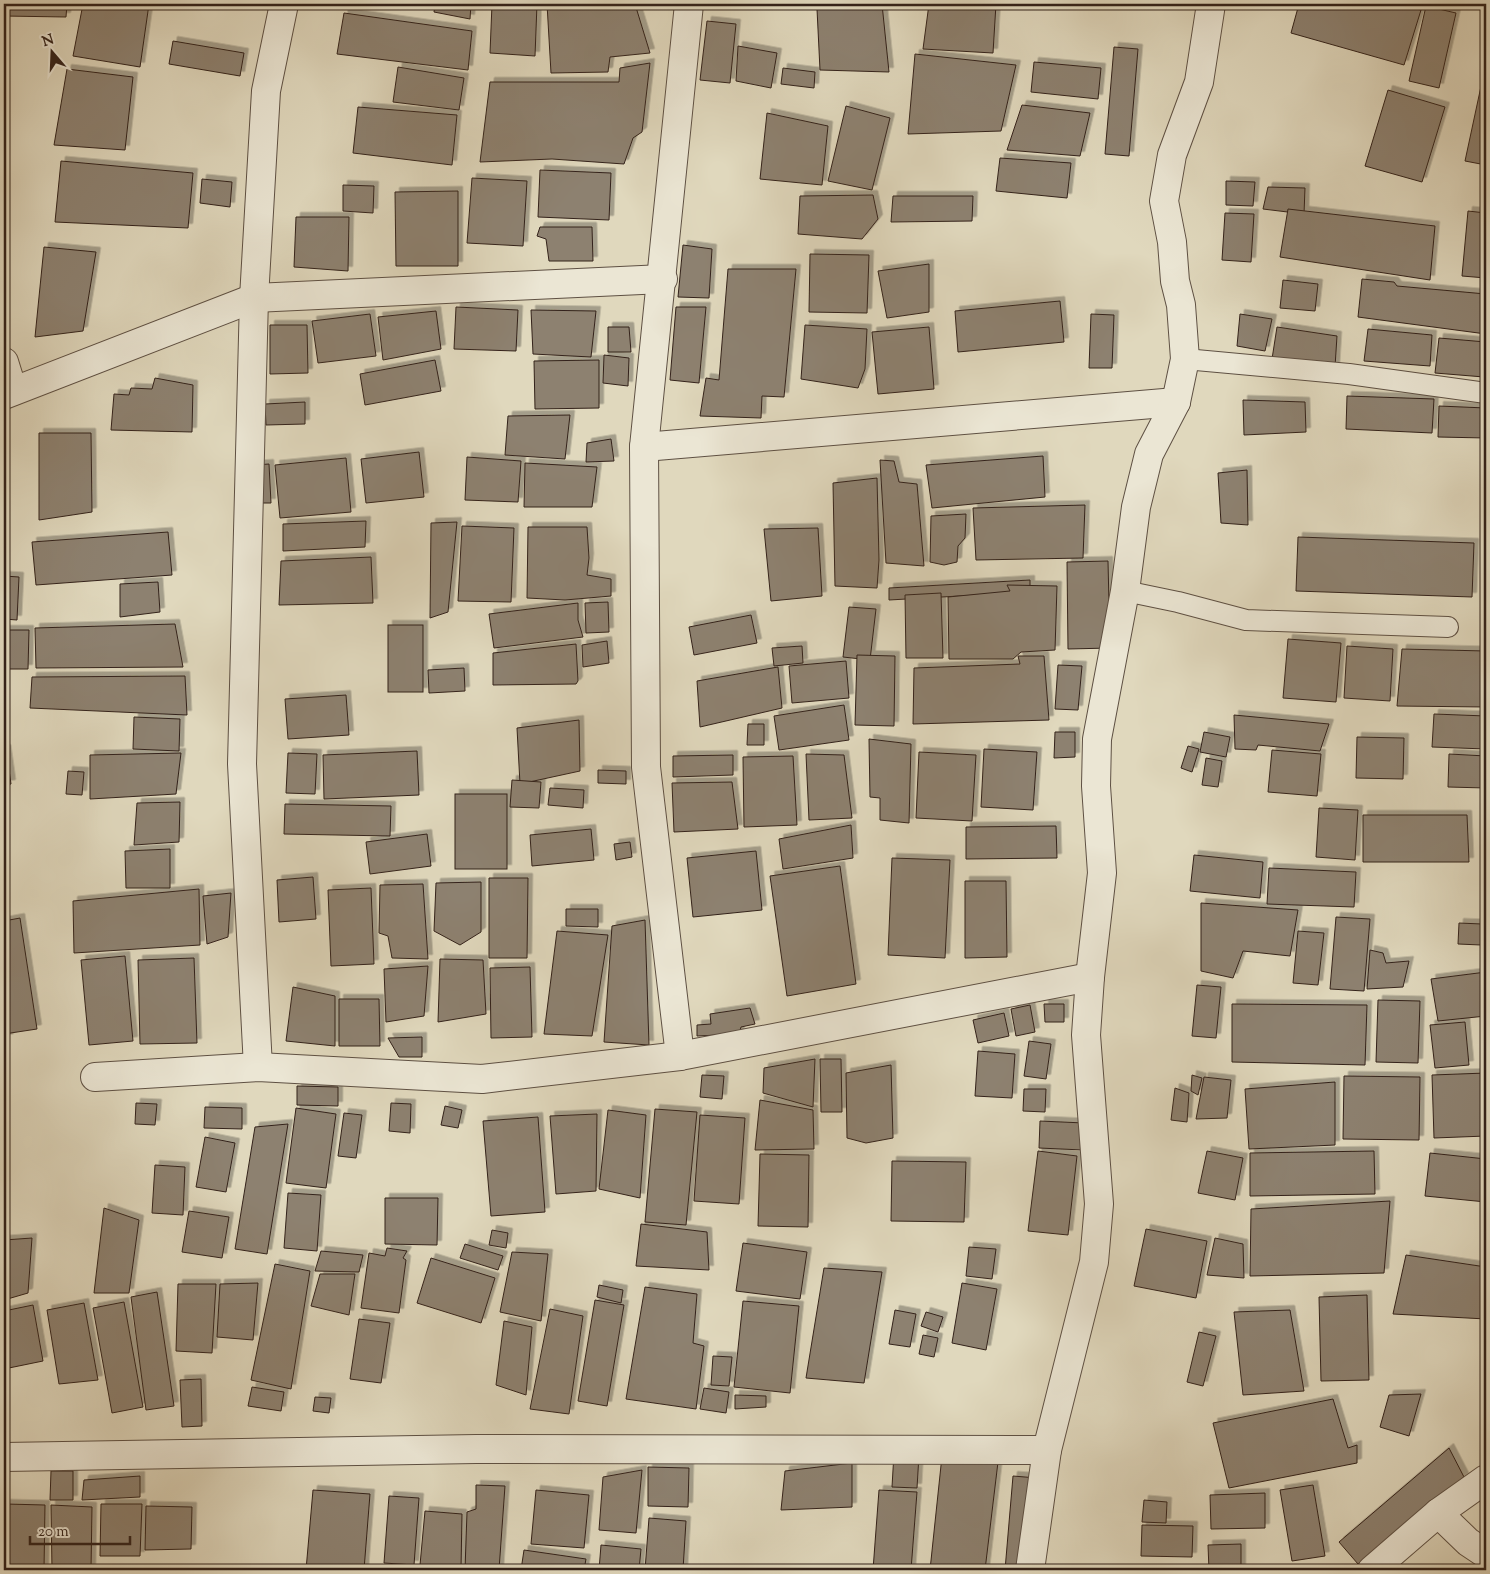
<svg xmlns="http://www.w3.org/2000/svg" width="1490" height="1574" font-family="'Sorts Mill Goudy',serif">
<defs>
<filter id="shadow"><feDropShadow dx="4.5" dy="-4.5" stdDeviation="0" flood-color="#0004"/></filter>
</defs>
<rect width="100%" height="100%" fill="#e0d8bd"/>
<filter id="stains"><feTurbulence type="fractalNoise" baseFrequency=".004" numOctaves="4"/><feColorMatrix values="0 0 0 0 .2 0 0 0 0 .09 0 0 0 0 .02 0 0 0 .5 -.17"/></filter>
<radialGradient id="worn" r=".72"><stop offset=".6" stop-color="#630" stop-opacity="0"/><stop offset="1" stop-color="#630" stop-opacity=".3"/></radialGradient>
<g fill="#8d816f" stroke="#33221a" filter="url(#shadow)">
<polygon points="4,4 67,4 66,17 4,16"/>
<polygon points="83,4 149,4 140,67 73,56"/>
<polygon points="435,4 471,4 470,19 434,12"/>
<polygon points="492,4 537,4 535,56 490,53"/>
<polygon points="547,4 635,4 650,53 610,57 608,72 551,73"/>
<polygon points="865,4 882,4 889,72 820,70 817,9"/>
<polygon points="929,4 996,4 993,53 923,49"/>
<polygon points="1299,4 1397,4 1421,10 1404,65 1291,33"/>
<polygon points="1426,6 1456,13 1439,88 1409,81"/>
<polygon points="344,13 472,31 468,70 337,54"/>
<polygon points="707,21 736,24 730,83 700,80"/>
<polygon points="173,41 244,53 240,76 169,64"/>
<polygon points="738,46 777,53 771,88 736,81"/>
<polygon points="1114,47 1138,49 1129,156 1105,154"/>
<polygon points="915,54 1016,65 1001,131 908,134"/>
<polygon points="1034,62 1101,68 1098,99 1031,92"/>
<polygon points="650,63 642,132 633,138 624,164 552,159 480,162 490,82 619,82 620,68"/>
<polygon points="1486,63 1486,165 1465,161"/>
<polygon points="398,67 464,78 459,110 393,102"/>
<polygon points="783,68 815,72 814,88 781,84"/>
<polygon points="67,69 133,77 125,150 54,145"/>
<polygon points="1388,90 1445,107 1422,182 1365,166"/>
<polygon points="1022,105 1090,113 1080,156 1007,150"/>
<polygon points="846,106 890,118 872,190 828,181"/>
<polygon points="358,107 457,115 452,165 353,153"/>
<polygon points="767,113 828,126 822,185 760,179"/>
<polygon points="1000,158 1071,163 1067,198 996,191"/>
<polygon points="61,161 193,173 188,228 55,222"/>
<polygon points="540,170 611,173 609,220 538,217"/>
<polygon points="472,178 527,181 523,246 467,243"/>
<polygon points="202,179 232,182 230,207 200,203"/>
<polygon points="1226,181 1255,182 1253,206 1226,205"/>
<polygon points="343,185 374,186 373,213 343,211"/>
<polygon points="1268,187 1305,188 1304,214 1263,209"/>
<polygon points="458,191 458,266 396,266 395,192"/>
<polygon points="873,195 878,219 862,239 798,234 800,196"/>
<polygon points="893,196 973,196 972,221 891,222"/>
<polygon points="1288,209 1435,226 1430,280 1280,257"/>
<polygon points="1468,211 1486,213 1486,278 1462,276"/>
<polygon points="1225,213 1254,214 1251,262 1222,260"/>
<polygon points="296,217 349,217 348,271 294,267"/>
<polygon points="540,227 592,227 593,261 549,261 546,239 537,236"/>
<polygon points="683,245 712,249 709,298 678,297"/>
<polygon points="44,247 96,252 83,331 35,337"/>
<polygon points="810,254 869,255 867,313 809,312"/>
<polygon points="929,264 929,312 887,318 878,271"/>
<polygon points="728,269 796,269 784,397 762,396 761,418 700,416 706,378 719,380"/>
<polygon points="1362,279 1394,282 1397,286 1486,294 1486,334 1358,317"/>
<polygon points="1283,280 1318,284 1315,311 1280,308"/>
<polygon points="1060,301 1064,342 958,352 955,311"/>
<polygon points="456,307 518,310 516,351 454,349"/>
<polygon points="676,307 706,307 699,383 670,380"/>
<polygon points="531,310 596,311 591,357 533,354"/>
<polygon points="436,311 441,349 383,360 378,317"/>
<polygon points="370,314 376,356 318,363 312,321"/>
<polygon points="1091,314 1114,315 1112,368 1089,368"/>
<polygon points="1240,314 1272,319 1265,351 1237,346"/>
<polygon points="270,325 307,325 308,373 270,374"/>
<polygon points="805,325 867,329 865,369 858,388 801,379"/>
<polygon points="608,327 629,327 631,352 608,352"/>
<polygon points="929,327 934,389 878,394 872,332"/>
<polygon points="1277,327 1337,336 1335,367 1272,359"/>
<polygon points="1368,329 1432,335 1430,366 1364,361"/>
<polygon points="1439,338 1486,342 1484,377 1435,373"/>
<polygon points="604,355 629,358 628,386 603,383"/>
<polygon points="435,360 441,391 365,405 360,374"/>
<polygon points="599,360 599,408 535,409 534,361"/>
<polygon points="155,378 193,385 192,432 111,430 114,394 129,395 131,388 152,389"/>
<polygon points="1347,396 1434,399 1432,433 1346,429"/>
<polygon points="1243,400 1305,402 1306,432 1244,435"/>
<polygon points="305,402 305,424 266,425 265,404"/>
<polygon points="1439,406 1486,408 1486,438 1438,437"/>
<polygon points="570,415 565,459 505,455 508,416"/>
<polygon points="39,433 91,433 92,512 39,520"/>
<polygon points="611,439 614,461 586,462 587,443"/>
<polygon points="419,452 424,497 366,503 361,459"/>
<polygon points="1043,456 1045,497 932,508 926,465"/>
<polygon points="467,457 521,461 518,502 465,500"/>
<polygon points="346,458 351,512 280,518 275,465"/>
<polygon points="880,460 894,461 899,482 917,484 924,566 886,563"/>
<polygon points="525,463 597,467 592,507 524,507"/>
<polygon points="269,464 271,503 255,503 254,465"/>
<polygon points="1247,470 1248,525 1221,523 1218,473"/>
<polygon points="877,478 879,560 877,588 835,586 833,483"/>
<polygon points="1085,505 1083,558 976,560 973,508"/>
<polygon points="966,514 965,538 958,546 957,562 944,565 930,562 931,516"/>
<polygon points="366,521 365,547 283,551 283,524"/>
<polygon points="457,522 448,612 430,618 431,523"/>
<polygon points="462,526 514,528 511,602 458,601"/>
<polygon points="528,527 587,527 589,558 587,575 611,579 611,596 565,600 527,598"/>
<polygon points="818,528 822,596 771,601 764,529"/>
<polygon points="168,532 172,575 36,585 32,542"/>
<polygon points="1298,537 1474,543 1472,597 1296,591"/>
<polygon points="371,557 373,603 279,605 281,561"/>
<polygon points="1108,561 1110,648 1068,649 1067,562"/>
<polygon points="4,576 19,577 17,620 4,619"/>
<polygon points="1030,580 1030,592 889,600 889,588"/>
<polygon points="158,582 160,612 120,617 120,584"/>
<polygon points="1007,585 1057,586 1055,650 1021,652 1013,659 949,659 948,597 1010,591"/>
<polygon points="941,593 943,658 906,658 905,595"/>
<polygon points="608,602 609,632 586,633 585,603"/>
<polygon points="578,603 578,620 583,637 494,648 489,614"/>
<polygon points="849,607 876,609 870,660 843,657"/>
<polygon points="751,615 757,643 694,655 689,627"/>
<polygon points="175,624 183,667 36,668 35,628"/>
<rect x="388" y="625" width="35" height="67"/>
<polygon points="4,630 29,630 28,669 4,669"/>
<polygon points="1288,639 1341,643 1336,702 1283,698"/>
<polygon points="607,641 609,663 583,667 582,645"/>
<polygon points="576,644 578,681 576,684 493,685 493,653"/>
<polygon points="802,646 803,663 774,666 772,648"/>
<polygon points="1347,646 1393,649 1390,701 1344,698"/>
<polygon points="1402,649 1486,651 1486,707 1397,706"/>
<polygon points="857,655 895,656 894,726 855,725"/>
<polygon points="1018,656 1044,656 1049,720 913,724 914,668 1020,664"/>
<polygon points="846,661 849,698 792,703 789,666"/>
<polygon points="1058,665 1082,666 1078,710 1055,709"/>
<polygon points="778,667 782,708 700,727 697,681"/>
<polygon points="464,668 465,691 429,693 428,670"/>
<polygon points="185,676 187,715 30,708 32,677"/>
<polygon points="346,695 349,735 288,739 285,699"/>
<polygon points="844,705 849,740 779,750 774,716"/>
<polygon points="1434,714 1486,716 1486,749 1432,747"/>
<polygon points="1234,715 1329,724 1320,751 1258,745 1256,750 1235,749"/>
<polygon points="134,717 180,719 179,751 133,749"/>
<polygon points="579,720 580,771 520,784 517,728"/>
<polygon points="748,724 764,724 764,745 747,745"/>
<polygon points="1055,732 1075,732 1075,757 1054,758"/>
<polygon points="1204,732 1230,737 1226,757 1200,752"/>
<polygon points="1357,737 1404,738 1403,779 1356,778"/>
<polygon points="869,739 911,744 909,823 880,820 880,798 870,797"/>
<polygon points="1188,746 1199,749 1192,772 1181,768"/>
<polygon points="4,749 6,749 11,784 4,785"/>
<polygon points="984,749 1037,752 1033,810 981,807"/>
<polygon points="1272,750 1321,754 1317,796 1268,792"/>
<polygon points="417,751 419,795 324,799 323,755"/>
<polygon points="919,752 976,755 972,821 916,818"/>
<polygon points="181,753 176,794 90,799 90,755"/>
<polygon points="288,753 317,754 315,794 286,793"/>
<polygon points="806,754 844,755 852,818 809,820"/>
<polygon points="1449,754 1486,756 1486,788 1448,787"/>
<polygon points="733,755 733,775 673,777 673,756"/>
<polygon points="793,756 797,825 744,827 743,757"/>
<polygon points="1206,758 1222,761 1218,787 1202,785"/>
<polygon points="598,770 626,771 626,784 598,783"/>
<polygon points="68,771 84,772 82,795 66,794"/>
<polygon points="512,780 541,782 539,808 510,807"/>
<polygon points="732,782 738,829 674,832 672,783"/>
<polygon points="550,788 584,790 583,808 548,805"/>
<rect x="455" y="794" width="52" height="75"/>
<polygon points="180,802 179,842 134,845 137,803"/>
<polygon points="285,804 391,806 390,836 284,834"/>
<polygon points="1319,808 1358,810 1355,860 1316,857"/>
<polygon points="1363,815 1467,815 1469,862 1363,862"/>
<polygon points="851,825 853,858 783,869 779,839"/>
<polygon points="1056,826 1057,858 966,859 966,827"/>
<polygon points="591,829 594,860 532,866 530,835"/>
<polygon points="427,834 431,866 370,874 366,842"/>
<polygon points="630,842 632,857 616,860 614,844"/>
<polygon points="170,849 170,888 126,888 125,851"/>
<polygon points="756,851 762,910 693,917 687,858"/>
<polygon points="1194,855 1263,862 1260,898 1190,891"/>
<polygon points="892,858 950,860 945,958 888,955"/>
<polygon points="840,866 856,984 787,996 770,876"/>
<polygon points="1269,868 1356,872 1354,907 1267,904"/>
<polygon points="313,877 316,919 279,922 277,880"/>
<polygon points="489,878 528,878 527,958 489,958"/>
<polygon points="965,881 1006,881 1007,957 965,958"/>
<polygon points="481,882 481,932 460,945 434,931 436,883"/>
<polygon points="423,884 428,959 392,958 388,936 379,933 380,885"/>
<polygon points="371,888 374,964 331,966 328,890"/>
<polygon points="199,889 200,945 74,953 73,901"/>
<polygon points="231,893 228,937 207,944 203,896"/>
<polygon points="1201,903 1298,910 1290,956 1243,951 1233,978 1201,971"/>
<polygon points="566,909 598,909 598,927 566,926"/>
<polygon points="1336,917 1370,919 1364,991 1330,989"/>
<polygon points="20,918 37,1029 4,1034 4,921"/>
<polygon points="645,920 649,1045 604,1042 612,926"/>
<polygon points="1459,923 1482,924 1481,945 1458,944"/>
<polygon points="557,931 608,935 592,1036 544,1034"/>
<polygon points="1298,931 1324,933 1318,985 1293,983"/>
<polygon points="1370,950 1383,953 1386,963 1409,961 1403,987 1367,989"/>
<polygon points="125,956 133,1041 89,1045 81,960"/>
<polygon points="194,958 197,1043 140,1044 138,960"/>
<polygon points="440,959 483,960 486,1014 438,1022"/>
<polygon points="428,966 424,1016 386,1022 384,969"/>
<polygon points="530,967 532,1037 491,1038 490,968"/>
<polygon points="1486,972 1486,1016 1438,1021 1431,979"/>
<polygon points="1197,985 1221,987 1216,1038 1192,1036"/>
<polygon points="293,987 335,996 335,1046 286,1041"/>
<polygon points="4,999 9,1038 4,1039"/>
<polygon points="339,999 379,999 380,1046 339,1046"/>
<polygon points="1378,1000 1420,1001 1418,1063 1376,1062"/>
<polygon points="1044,1004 1064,1004 1064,1022 1045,1022"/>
<polygon points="1232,1004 1367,1005 1365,1065 1232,1062"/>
<polygon points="1030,1005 1035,1032 1016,1036 1011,1009"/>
<polygon points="750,1008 755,1024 741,1027 739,1034 697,1036 697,1025 711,1024 710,1014"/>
<polygon points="1004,1013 1009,1036 978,1043 973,1020"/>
<polygon points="1465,1022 1469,1065 1435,1068 1430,1025"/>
<polygon points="422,1037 422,1057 399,1057 388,1038"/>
<polygon points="1029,1041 1051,1044 1046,1079 1024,1076"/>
<polygon points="978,1051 1015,1054 1012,1098 975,1096"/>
<polygon points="815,1059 813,1107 763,1093 764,1068"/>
<polygon points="820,1059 841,1059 842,1112 821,1112"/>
<polygon points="891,1065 893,1138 866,1143 847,1138 846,1073"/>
<polygon points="1486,1073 1486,1136 1434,1138 1432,1075"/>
<polygon points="702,1075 724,1076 722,1099 700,1097"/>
<polygon points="1192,1075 1202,1078 1198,1095 1191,1091"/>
<polygon points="1344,1076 1420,1077 1419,1140 1343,1139"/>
<polygon points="1204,1077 1231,1080 1227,1118 1196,1119"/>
<polygon points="1335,1082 1335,1145 1249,1149 1245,1089"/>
<polygon points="297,1086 338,1087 338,1106 297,1105"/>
<polygon points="1175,1088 1189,1093 1187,1122 1171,1120"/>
<polygon points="1024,1089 1046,1089 1045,1112 1023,1111"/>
<polygon points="760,1100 813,1110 814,1149 755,1150"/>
<polygon points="136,1103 157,1104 155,1125 135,1124"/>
<polygon points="391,1103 411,1104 410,1133 389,1131"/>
<polygon points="445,1106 462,1110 458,1128 441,1125"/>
<polygon points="205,1107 242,1108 242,1129 204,1128"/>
<polygon points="296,1108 336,1114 326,1188 286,1183"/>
<polygon points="655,1109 697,1112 686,1225 645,1222"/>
<polygon points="608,1110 646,1115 640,1198 599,1189"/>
<polygon points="344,1113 362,1115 356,1158 338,1156"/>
<polygon points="597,1114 596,1191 556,1194 550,1116"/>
<polygon points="700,1115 745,1118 739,1204 694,1201"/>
<polygon points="538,1117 545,1212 491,1216 483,1121"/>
<polygon points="1040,1121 1084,1123 1083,1150 1039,1148"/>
<polygon points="288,1124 267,1254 235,1249 255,1127"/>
<polygon points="205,1137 235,1143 226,1192 196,1187"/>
<polygon points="1038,1151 1077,1156 1068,1235 1028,1231"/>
<polygon points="1207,1151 1243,1158 1235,1200 1198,1193"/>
<polygon points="1374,1151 1375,1194 1250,1196 1250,1153"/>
<polygon points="1430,1153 1486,1159 1486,1202 1425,1196"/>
<polygon points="760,1154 809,1155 808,1227 758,1226"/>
<polygon points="892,1161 966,1162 964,1222 891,1221"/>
<polygon points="155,1165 185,1167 183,1215 152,1213"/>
<polygon points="288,1193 321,1195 317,1251 284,1248"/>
<polygon points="385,1198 438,1198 437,1245 385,1244"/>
<polygon points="1390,1201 1384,1273 1250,1276 1251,1209"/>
<polygon points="104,1208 139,1220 129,1293 94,1293"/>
<polygon points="189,1211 229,1217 222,1258 182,1252"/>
<polygon points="641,1224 707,1232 709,1270 636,1266"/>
<polygon points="1146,1229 1207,1241 1196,1298 1134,1286"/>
<polygon points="492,1230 508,1233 506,1248 489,1245"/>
<polygon points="32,1238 28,1293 4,1300 4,1240"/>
<polygon points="1215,1238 1243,1244 1244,1278 1207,1275"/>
<polygon points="743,1243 807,1252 800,1299 736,1291"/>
<polygon points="465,1244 503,1256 498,1270 460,1258"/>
<polygon points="969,1247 996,1249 992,1279 966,1276"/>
<polygon points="387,1248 407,1251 403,1258 406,1260 399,1313 361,1308 369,1253 385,1256"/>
<polygon points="321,1251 363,1255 359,1272 315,1271"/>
<polygon points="512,1252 548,1254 541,1321 500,1312"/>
<polygon points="1406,1255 1486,1267 1486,1319 1393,1314"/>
<polygon points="431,1258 495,1278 481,1323 417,1303"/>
<polygon points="275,1264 310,1271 291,1389 251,1380"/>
<polygon points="824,1268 882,1272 864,1383 806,1378"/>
<polygon points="320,1274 355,1274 349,1315 311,1306"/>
<polygon points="258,1283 253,1340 217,1337 220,1284"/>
<polygon points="962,1283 997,1289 986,1350 952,1343"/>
<polygon points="178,1284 216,1284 212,1353 176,1351"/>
<polygon points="599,1285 623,1290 621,1303 597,1297"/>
<polygon points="645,1287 697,1294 693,1343 704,1346 696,1409 626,1399"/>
<polygon points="157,1292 174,1406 146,1410 131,1297"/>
<polygon points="1367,1295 1369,1380 1321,1381 1319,1297"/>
<polygon points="595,1300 624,1305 607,1406 578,1401"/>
<polygon points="743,1301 799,1306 790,1393 734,1387"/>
<polygon points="124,1302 143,1407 112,1413 93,1308"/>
<polygon points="84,1303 98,1380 59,1384 47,1310"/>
<polygon points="33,1305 43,1361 4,1369 4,1311"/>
<polygon points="550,1309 583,1316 569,1414 530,1409"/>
<polygon points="895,1310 916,1314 910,1347 889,1344"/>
<polygon points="1290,1310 1304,1391 1243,1395 1234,1312"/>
<polygon points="926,1312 943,1317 938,1332 921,1326"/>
<polygon points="359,1319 390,1323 381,1383 350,1379"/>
<polygon points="504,1321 532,1327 526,1395 496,1385"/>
<polygon points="1199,1332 1216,1336 1203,1386 1187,1382"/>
<polygon points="923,1335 938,1338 934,1357 919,1354"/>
<polygon points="713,1356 732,1357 729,1386 711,1385"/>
<polygon points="201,1379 202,1426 182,1427 180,1380"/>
<polygon points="252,1387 284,1392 281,1411 248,1406"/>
<polygon points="704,1388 729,1392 726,1413 700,1409"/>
<polygon points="1421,1394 1409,1436 1380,1427 1389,1395"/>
<polygon points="735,1395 766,1396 766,1407 735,1409"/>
<polygon points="315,1397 331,1398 329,1413 313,1411"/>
<polygon points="1333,1399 1348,1448 1357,1445 1357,1463 1229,1488 1213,1423"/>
<polygon points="1449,1448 1464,1477 1358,1564 1339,1542"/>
<polygon points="894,1453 919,1455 917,1488 892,1487"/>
<polygon points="942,1456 998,1462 985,1570 930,1570"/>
<polygon points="852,1463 852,1507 781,1510 785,1471"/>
<polygon points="648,1467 689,1468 688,1507 648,1506"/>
<polygon points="642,1470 636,1533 599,1530 603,1477"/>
<polygon points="51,1471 73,1471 73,1500 50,1500"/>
<polygon points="140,1476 140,1497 82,1500 84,1480"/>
<polygon points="1013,1476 1037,1478 1029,1570 1005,1570"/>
<polygon points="476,1485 505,1486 499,1570 465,1570 467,1512 476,1509"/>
<polygon points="1313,1485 1325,1556 1292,1561 1280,1490"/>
<polygon points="313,1490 370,1494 364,1570 306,1570"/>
<polygon points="536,1490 589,1495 584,1548 531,1544"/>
<polygon points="879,1490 917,1492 911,1570 873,1570"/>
<polygon points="1265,1493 1265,1528 1211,1529 1210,1495"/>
<polygon points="389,1496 419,1498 414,1565 384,1563"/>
<polygon points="1144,1500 1167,1502 1166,1523 1142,1522"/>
<polygon points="6,1504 45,1505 44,1570 5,1570"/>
<polygon points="101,1504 142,1504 140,1556 100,1556"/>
<polygon points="51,1505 92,1507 91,1570 52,1570"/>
<polygon points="146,1506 192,1507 191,1549 145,1550"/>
<polygon points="425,1511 462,1514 461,1569 420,1565"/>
<polygon points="649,1518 686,1521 683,1570 645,1570"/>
<polygon points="1142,1525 1193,1526 1192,1557 1141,1556"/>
<polygon points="1241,1544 1241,1570 1209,1570 1208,1545"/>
<polygon points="601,1545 641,1549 639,1570 599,1570"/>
<polygon points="524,1550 586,1559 584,1570 521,1570"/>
</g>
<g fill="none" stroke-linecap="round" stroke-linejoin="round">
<g stroke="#5e5043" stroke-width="22">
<g id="lane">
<polyline points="1185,359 1349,374 1486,393"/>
<polyline points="1125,591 1178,602 1246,620 1448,627"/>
</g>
</g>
<g stroke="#5e5043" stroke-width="30">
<g id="street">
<polyline points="4,362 13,391"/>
<polyline points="4,395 254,298 663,279"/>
<polyline points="644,447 1176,402"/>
<polyline points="680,1056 646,767 644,447 689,4"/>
<polyline points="258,1067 242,764 254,298 266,91 284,4"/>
<polyline points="95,1077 258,1067 482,1079 680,1056 1090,977"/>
<polyline points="4,1457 476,1449 1047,1450"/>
<polyline points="1438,1513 1468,1542 1486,1554"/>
<polyline points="1030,1570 1047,1450 1094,1262 1099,1204 1086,1035 1090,977 1102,873 1096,786 1097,739 1125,591 1136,507 1149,454 1176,402 1185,359 1181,305 1175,281 1172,242 1164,201 1172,155 1199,82 1211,4"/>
<polyline points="1372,1570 1438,1513 1486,1479"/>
</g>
</g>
<use href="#lane" stroke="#ebe6d4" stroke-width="20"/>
<use href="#street" stroke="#ebe6d4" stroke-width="28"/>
</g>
<rect width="1490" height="1574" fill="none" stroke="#e0d8bd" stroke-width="20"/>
<rect x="5" y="5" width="1480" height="1564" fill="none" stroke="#33221a" stroke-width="2.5"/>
<rect x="10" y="10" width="1470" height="1554" fill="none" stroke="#33221a"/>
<g transform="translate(52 52) rotate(341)" stroke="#ebe6d4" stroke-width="4" paint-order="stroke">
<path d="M0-4L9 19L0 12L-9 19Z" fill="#33221a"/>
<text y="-8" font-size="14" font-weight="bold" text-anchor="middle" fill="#33221a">N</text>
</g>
<path d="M30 1536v8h100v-8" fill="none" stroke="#33221a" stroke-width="2.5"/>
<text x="38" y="1536" font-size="15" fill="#33221a" stroke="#ebe6d4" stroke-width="4" paint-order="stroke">20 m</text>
<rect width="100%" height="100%" filter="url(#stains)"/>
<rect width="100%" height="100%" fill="url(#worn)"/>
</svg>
